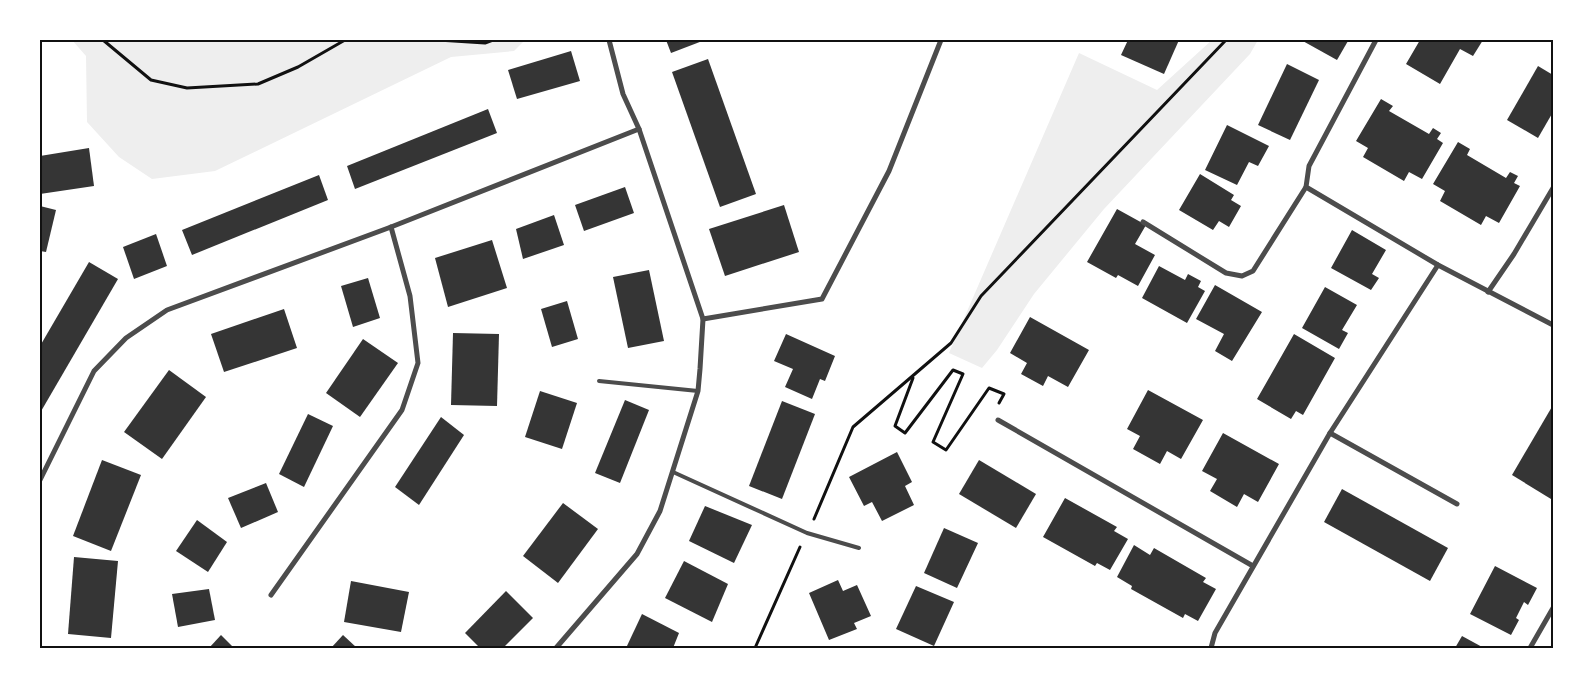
<svg xmlns="http://www.w3.org/2000/svg" width="1593" height="688" font-family="'Fira Sans Condensed',sans-serif">
<rect width="100%" height="100%" fill="#fff"/>
<g fill="#eee">
<polygon points="72,40 525,40 514,51 451,57 215,171 152,179 119,157 87,122 86,56"/>
<polygon points="1212,40 1258,40 1250,54 1104,209 1034,294 997,350 982,368 949,353 1079,53 1157,90"/>
</g>
<g fill="#353535">
<polygon points="666,40 705,40 671,53"/>
<polygon points="1128,40 1179,40 1164,74 1121,55"/>
<polygon points="1301,40 1347,40 1348,41 1337,60"/>
<polygon points="1420,40 1483,40 1473,56 1460,49 1440,84 1406,64"/>
<polygon points="571,51 580,81 517,99 508,70"/>
<polygon points="708,59 756,194 720,207 672,72"/>
<polygon points="1287,64 1319,80 1290,140 1258,125"/>
<polygon points="1538,66 1553,75 1553,112 1538,138 1507,120"/>
<polygon points="1381,99 1393,106 1389,111 1429,134 1433,128 1441,133 1437,139 1443,143 1422,179 1409,172 1404,181 1363,157 1368,148 1356,141"/>
<polygon points="488,109 497,133 355,189 347,166"/>
<polygon points="1227,125 1269,146 1258,166 1249,162 1237,185 1205,170"/>
<polygon points="1458,142 1470,149 1467,155 1506,178 1510,172 1518,176 1514,183 1520,186 1499,223 1486,216 1481,225 1440,201 1445,191 1433,184"/>
<polygon points="89,148 94,186 40,194 40,156"/>
<polygon points="1200,174 1234,195 1231,200 1241,206 1229,227 1219,221 1213,230 1179,210"/>
<polygon points="319,175 328,200 192,255 182,230"/>
<polygon points="625,187 634,213 584,231 575,205"/>
<polygon points="784,205 799,252 725,276 709,229"/>
<polygon points="40,206 56,210 46,252 40,251"/>
<polygon points="1117,209 1146,225 1135,244 1155,255 1138,286 1118,275 1116,278 1087,262"/>
<polygon points="554,215 564,245 523,259 516,229"/>
<polygon points="1352,230 1386,250 1372,274 1379,278 1371,290 1331,268"/>
<polygon points="156,234 167,266 134,279 123,247"/>
<polygon points="492,240 507,288 448,307 435,258"/>
<polygon points="89,262 118,279 40,413 40,346"/>
<polygon points="1159,266 1185,280 1188,274 1201,281 1198,287 1205,291 1187,323 1142,298"/>
<polygon points="649,270 664,341 628,348 613,277"/>
<polygon points="368,278 380,318 353,327 341,286"/>
<polygon points="1215,285 1262,312 1232,361 1215,351 1224,334 1196,319"/>
<polygon points="1325,287 1357,305 1342,330 1348,333 1339,349 1302,328"/>
<polygon points="567,301 578,339 552,347 541,309"/>
<polygon points="284,309 297,348 224,372 211,334"/>
<polygon points="1030,317 1089,350 1068,387 1048,376 1043,386 1021,374 1027,363 1010,353"/>
<polygon points="453,333 499,334 497,406 451,405"/>
<polygon points="786,334 835,356 825,381 820,379 812,399 785,387 793,369 774,361"/>
<polygon points="1294,334 1335,358 1303,415 1296,411 1291,419 1257,399"/>
<polygon points="363,339 398,363 360,417 326,393"/>
<polygon points="169,370 206,397 162,459 124,432"/>
<polygon points="1148,390 1203,420 1181,459 1167,451 1160,464 1133,449 1140,436 1127,429"/>
<polygon points="540,391 577,403 562,449 525,437"/>
<polygon points="625,400 649,410 620,483 595,473"/>
<polygon points="782,401 815,414 782,499 749,486"/>
<polygon points="1553,405 1553,496 1551,499 1512,475"/>
<polygon points="308,414 333,426 304,487 279,474"/>
<polygon points="441,417 464,435 419,505 395,487"/>
<polygon points="1223,433 1279,464 1258,502 1244,494 1237,507 1210,491 1217,479 1202,471"/>
<polygon points="897,452 912,482 905,486 914,505 882,521 872,502 864,506 849,477"/>
<polygon points="102,460 141,475 111,551 73,536"/>
<polygon points="979,460 1036,494 1016,528 959,494"/>
<polygon points="266,483 278,512 241,528 228,498"/>
<polygon points="1342,489 1448,548 1430,581 1324,522"/>
<polygon points="1065,498 1117,527 1114,531 1128,539 1110,570 1097,563 1095,566 1043,537"/>
<polygon points="563,503 598,529 558,583 523,556"/>
<polygon points="705,506 752,525 734,563 689,541"/>
<polygon points="197,520 227,542 208,572 176,551"/>
<polygon points="944,528 978,543 957,588 924,573"/>
<polygon points="1134,545 1150,555 1154,548 1206,578 1203,582 1216,589 1198,621 1185,614 1183,618 1131,589 1132,586 1117,577"/>
<polygon points="74,557 118,561 111,638 68,634"/>
<polygon points="684,561 728,584 712,622 665,598"/>
<polygon points="1495,566 1537,588 1528,605 1524,602 1516,618 1519,620 1511,635 1470,614"/>
<polygon points="838,580 843,591 857,585 871,616 854,623 857,629 829,640 809,593"/>
<polygon points="351,581 409,592 401,632 344,622"/>
<polygon points="916,586 954,602 934,646 896,629"/>
<polygon points="209,589 215,620 178,627 172,594"/>
<polygon points="506,591 533,618 503,648 480,648 465,633"/>
<polygon points="642,614 679,633 673,648 626,648"/>
<polygon points="221,635 234,648 209,648"/>
<polygon points="343,635 357,648 331,648"/>
<polygon points="1462,636 1484,648 1455,648"/>
</g>
<g fill="none" stroke-linecap="round" stroke-linejoin="round">
<g stroke="#111" stroke-width="3">
<polyline points="103,40 151,80 187,88 258,84 298,67 345,40"/>
<polyline points="438,40 485,43 493,40"/>
<polyline points="913,378 895,426 905,433 953,370 963,374 933,442 946,450 989,388 1004,394 999,403"/>
<polyline points="814,519 853,427 951,343 981,296 1226,40"/>
<polyline points="755,648 800,547"/>
</g>
<g stroke="#4c4c4c" stroke-width="4">
<polyline points="599,381 698,391"/>
<polyline points="673,472 807,533 859,548"/>
</g>
<g stroke="#4c4c4c" stroke-width="5">
<polyline points="1376,40 1309,166 1306,187 1438,265 1553,325"/>
<polyline points="1143,222 1226,273 1242,276 1253,271 1306,187"/>
<polyline points="1488,292 1514,254 1553,188"/>
<polyline points="703,319 822,299 889,171 941,40"/>
<polyline points="998,420 1253,566"/>
<polyline points="1330,433 1457,504"/>
<polyline points="40,480 94,371 126,338 167,310 391,227 639,129"/>
<polyline points="271,595 402,410 418,363 410,296 391,227"/>
<polyline points="556,648 637,554 660,511 698,391 700,369 703,319 639,129 623,94 609,40"/>
<polyline points="1211,648 1215,633 1330,433 1438,265"/>
<polyline points="1530,648 1553,608"/>
</g>
</g>
<rect width="1593" height="688" fill="none" stroke="#ffffff" stroke-width="82"/>
<rect x="41" y="41" width="1511" height="606" fill="none" stroke="#111" stroke-width="2"/>
</svg>
